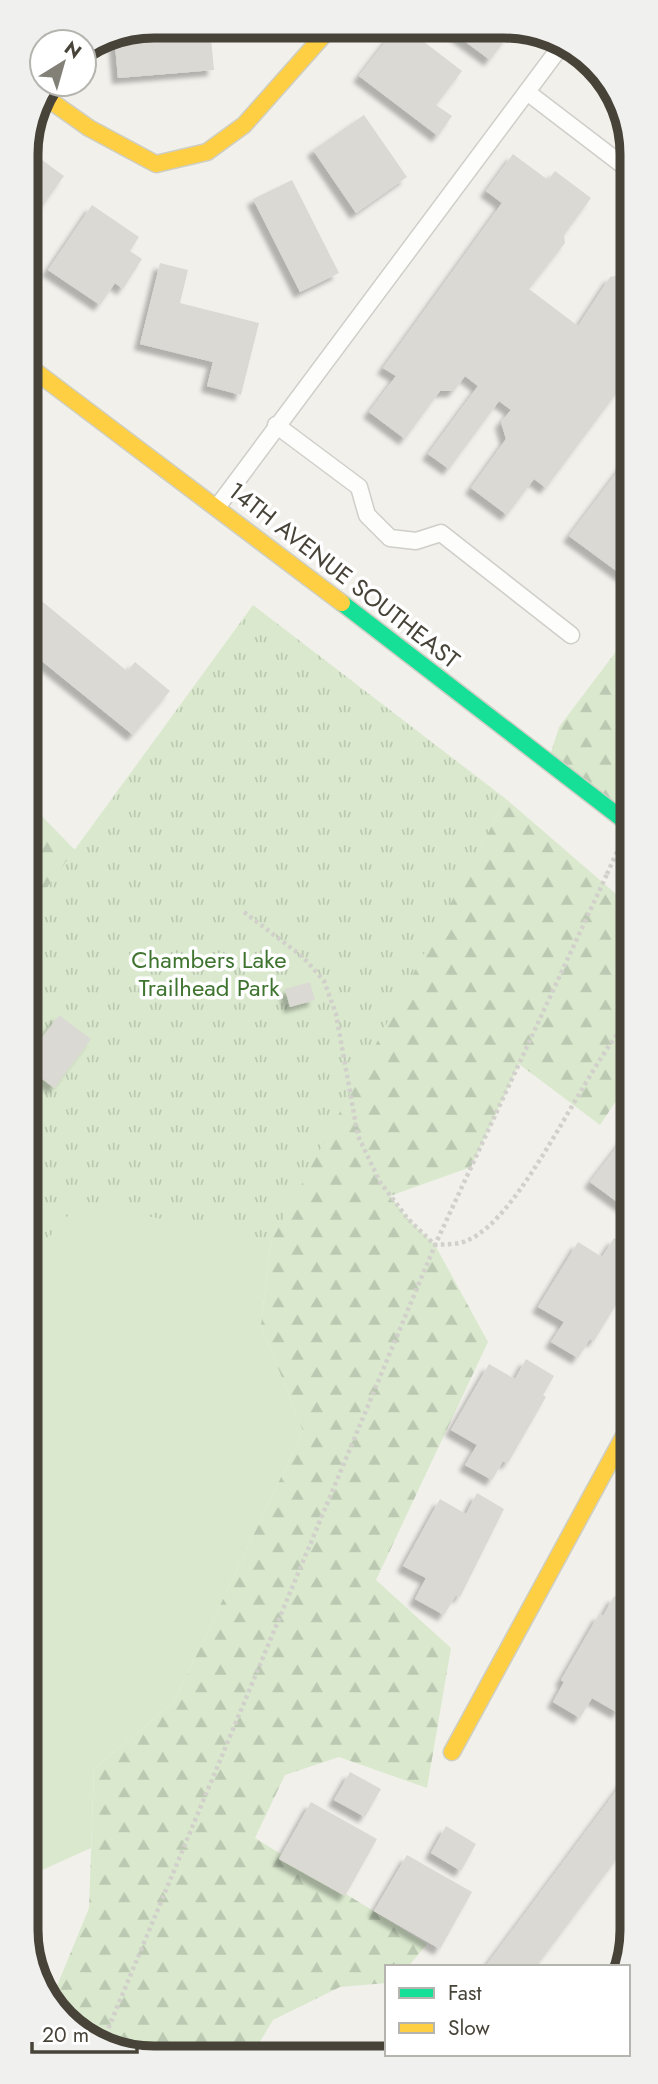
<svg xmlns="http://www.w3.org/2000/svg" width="658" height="2084" font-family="Jost,sans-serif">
<defs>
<pattern id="forest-firs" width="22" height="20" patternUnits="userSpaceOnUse" patternTransform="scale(1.75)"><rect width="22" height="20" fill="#dae9ce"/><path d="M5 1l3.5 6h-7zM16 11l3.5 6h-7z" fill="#bcc9b2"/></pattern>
<pattern id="park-tufts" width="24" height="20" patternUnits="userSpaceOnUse" patternTransform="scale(1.75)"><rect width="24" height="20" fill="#dae9ce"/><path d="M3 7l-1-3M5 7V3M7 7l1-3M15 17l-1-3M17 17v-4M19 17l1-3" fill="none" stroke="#bcc9b2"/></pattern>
<filter id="shadow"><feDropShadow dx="-6" dy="6" stdDeviation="2" flood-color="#0004"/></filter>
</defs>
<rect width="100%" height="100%" fill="#f1f0eb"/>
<polygon fill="#dae9ce" points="74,1138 279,1171 261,1325 303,1431 174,1702 94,1769 91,1848 29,1876 28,1200"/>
<g fill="url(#forest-firs)">
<polygon points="630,633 630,825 548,762 559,727"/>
<polygon points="506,799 630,906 630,1080 600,1125 519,1064 471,1167 390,1196 408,1219 435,1245 488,1342 376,1580 451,1648 427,1788 339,1757 285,1775 255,1838 427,1944 408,1967 387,1967 387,1983 340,1987 273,2020 252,2055 129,2055 64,2020 52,1998 89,1908 94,1769 174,1702 303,1431 261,1325 279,1171 433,935"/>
<polygon points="27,801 75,850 27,915"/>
</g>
<polygon fill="url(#park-tufts)" points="253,605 506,799 272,1240 79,1203 28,1261 27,915"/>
<g fill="#dbd9d4" filter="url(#shadow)">
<polygon points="155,26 210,27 214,70 118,78 114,34"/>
<polygon points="396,28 406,28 462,71 436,105 452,116 438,136 359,76"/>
<polygon points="447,28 513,29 490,60"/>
<polygon points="364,115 407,177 356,213 313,150"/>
<polygon points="27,149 64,176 27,228"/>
<polygon points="513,154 548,180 555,171 591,198 564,235 565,243 529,289 578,326 610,277 621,275 630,264 630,375 546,488 534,479 507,515 471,488 506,439 501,422 511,410 499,401 449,469 428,454 478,386 465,376 454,391 440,391 405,439 369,412 396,376 383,368 502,203 486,191"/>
<polygon points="292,180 339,273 300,292 253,199"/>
<polygon points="92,205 139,237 130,251 142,259 123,289 115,283 100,305 48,270"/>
<polygon points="160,263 188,270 180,303 259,323 241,395 207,386 213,362 140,344"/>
<polygon points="630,455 630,581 569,536"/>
<polygon points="27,589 127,671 135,662 170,691 133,735 27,649"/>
<polygon points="310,982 315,1000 290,1007 285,989"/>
<polygon points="59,1015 91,1039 54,1088 28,1068 28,1056"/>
<polygon points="631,1129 631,1212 590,1182"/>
<polygon points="614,1238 631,1248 631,1280 594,1341 590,1339 578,1358 551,1342 564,1322 538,1307 578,1242 602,1257"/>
<polygon points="526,1359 554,1376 543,1395 546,1397 508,1463 503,1461 492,1480 465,1465 477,1445 451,1430 489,1364 515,1379"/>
<polygon points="477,1493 504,1509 460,1597 456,1595 444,1615 415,1599 426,1578 403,1566 440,1499 466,1514"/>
<polygon points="614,1596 631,1606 631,1689 618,1713 592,1698 580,1718 553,1702 564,1682 561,1680 599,1614 603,1616"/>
<polygon points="631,1771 631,1840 536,1967 485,1967"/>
<polygon points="350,1772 381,1789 365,1817 334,1800"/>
<polygon points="311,1802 377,1839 345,1896 279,1859"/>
<polygon points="446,1826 476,1844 461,1871 431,1853"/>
<polygon points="407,1855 472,1892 440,1949 374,1911"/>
</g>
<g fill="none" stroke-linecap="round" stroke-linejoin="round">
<g stroke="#cfcec9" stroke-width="19">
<g id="lane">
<polyline points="527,92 629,170"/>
<polyline points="276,425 359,487 367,515 390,538 416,541 441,533 571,635"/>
<polyline points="218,506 561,46"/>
</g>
</g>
<g stroke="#cfcec3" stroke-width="19">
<polyline id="fast" points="342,603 630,825"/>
</g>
<g stroke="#cfcec3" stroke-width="19">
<g id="slow">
<polyline points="48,99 89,128 156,164 207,152 244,125 331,27"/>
<polyline points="27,365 342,603"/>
<polyline points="452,1752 631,1423"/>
</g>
</g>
<g stroke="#d1d0cb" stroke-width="4.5" stroke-dasharray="3.5 3.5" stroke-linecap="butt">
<path d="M244,912l59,45 21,24 12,33 22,122 22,46 28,37 27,26c9,-1 22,0 31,-4 57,-22 117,-172 164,-222"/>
<polyline points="103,2041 435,1245 607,874"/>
</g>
<use href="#lane" stroke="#fdfdfc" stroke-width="16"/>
<use href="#fast" stroke="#16e098" stroke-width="16"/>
<use href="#slow" stroke="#ffcf43" stroke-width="16"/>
<polyline stroke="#d1d0cb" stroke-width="4.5" stroke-dasharray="3.5 3.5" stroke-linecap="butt" points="607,874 630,823"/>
</g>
<g text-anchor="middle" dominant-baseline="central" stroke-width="7" stroke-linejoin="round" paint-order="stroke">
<g font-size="24" fill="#474338" stroke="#fff">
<text transform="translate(344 575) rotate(38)">14TH AVENUE SOUTHEAST</text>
</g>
<g font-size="24" fill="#3f7430" stroke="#fff">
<text x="209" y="959">Chambers Lake<tspan x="209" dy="28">Trailhead Park</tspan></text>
</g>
</g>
<path d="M0 0H658V2084H0ZM154 38H504A116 116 0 0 1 620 154V1930A116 116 0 0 1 504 2046H154A116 116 0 0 1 38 1930V154A116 116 0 0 1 154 38Z" fill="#f0f0ef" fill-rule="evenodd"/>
<path fill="none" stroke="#474338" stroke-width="9" d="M154 38H504A116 116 0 0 1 620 154V1930A116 116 0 0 1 504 2046H154A116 116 0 0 1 38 1930V154A116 116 0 0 1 154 38Z"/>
<rect x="385" y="1965" width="245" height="91" fill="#ffffff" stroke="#b5b4af" stroke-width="2"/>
<rect x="399" y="1988" width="35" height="10" fill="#16e098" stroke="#b5b4af" stroke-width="2"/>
<text x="448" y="2000" font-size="21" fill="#474338">Fast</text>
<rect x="399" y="2023" width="35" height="10" fill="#ffcf43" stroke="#b5b4af" stroke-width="2"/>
<text x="448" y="2035" font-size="21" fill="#474338">Slow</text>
<g transform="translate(63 63) rotate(37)"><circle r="33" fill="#ffffff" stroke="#b5b4af" stroke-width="2"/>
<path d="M0-5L12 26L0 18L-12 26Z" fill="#828077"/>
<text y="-10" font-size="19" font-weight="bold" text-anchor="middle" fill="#474338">N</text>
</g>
<path d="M32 2042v10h105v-10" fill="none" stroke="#474338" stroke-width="3.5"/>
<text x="42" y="2042" font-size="21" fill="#474338" stroke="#ffffff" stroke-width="5" paint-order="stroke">20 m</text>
</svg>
